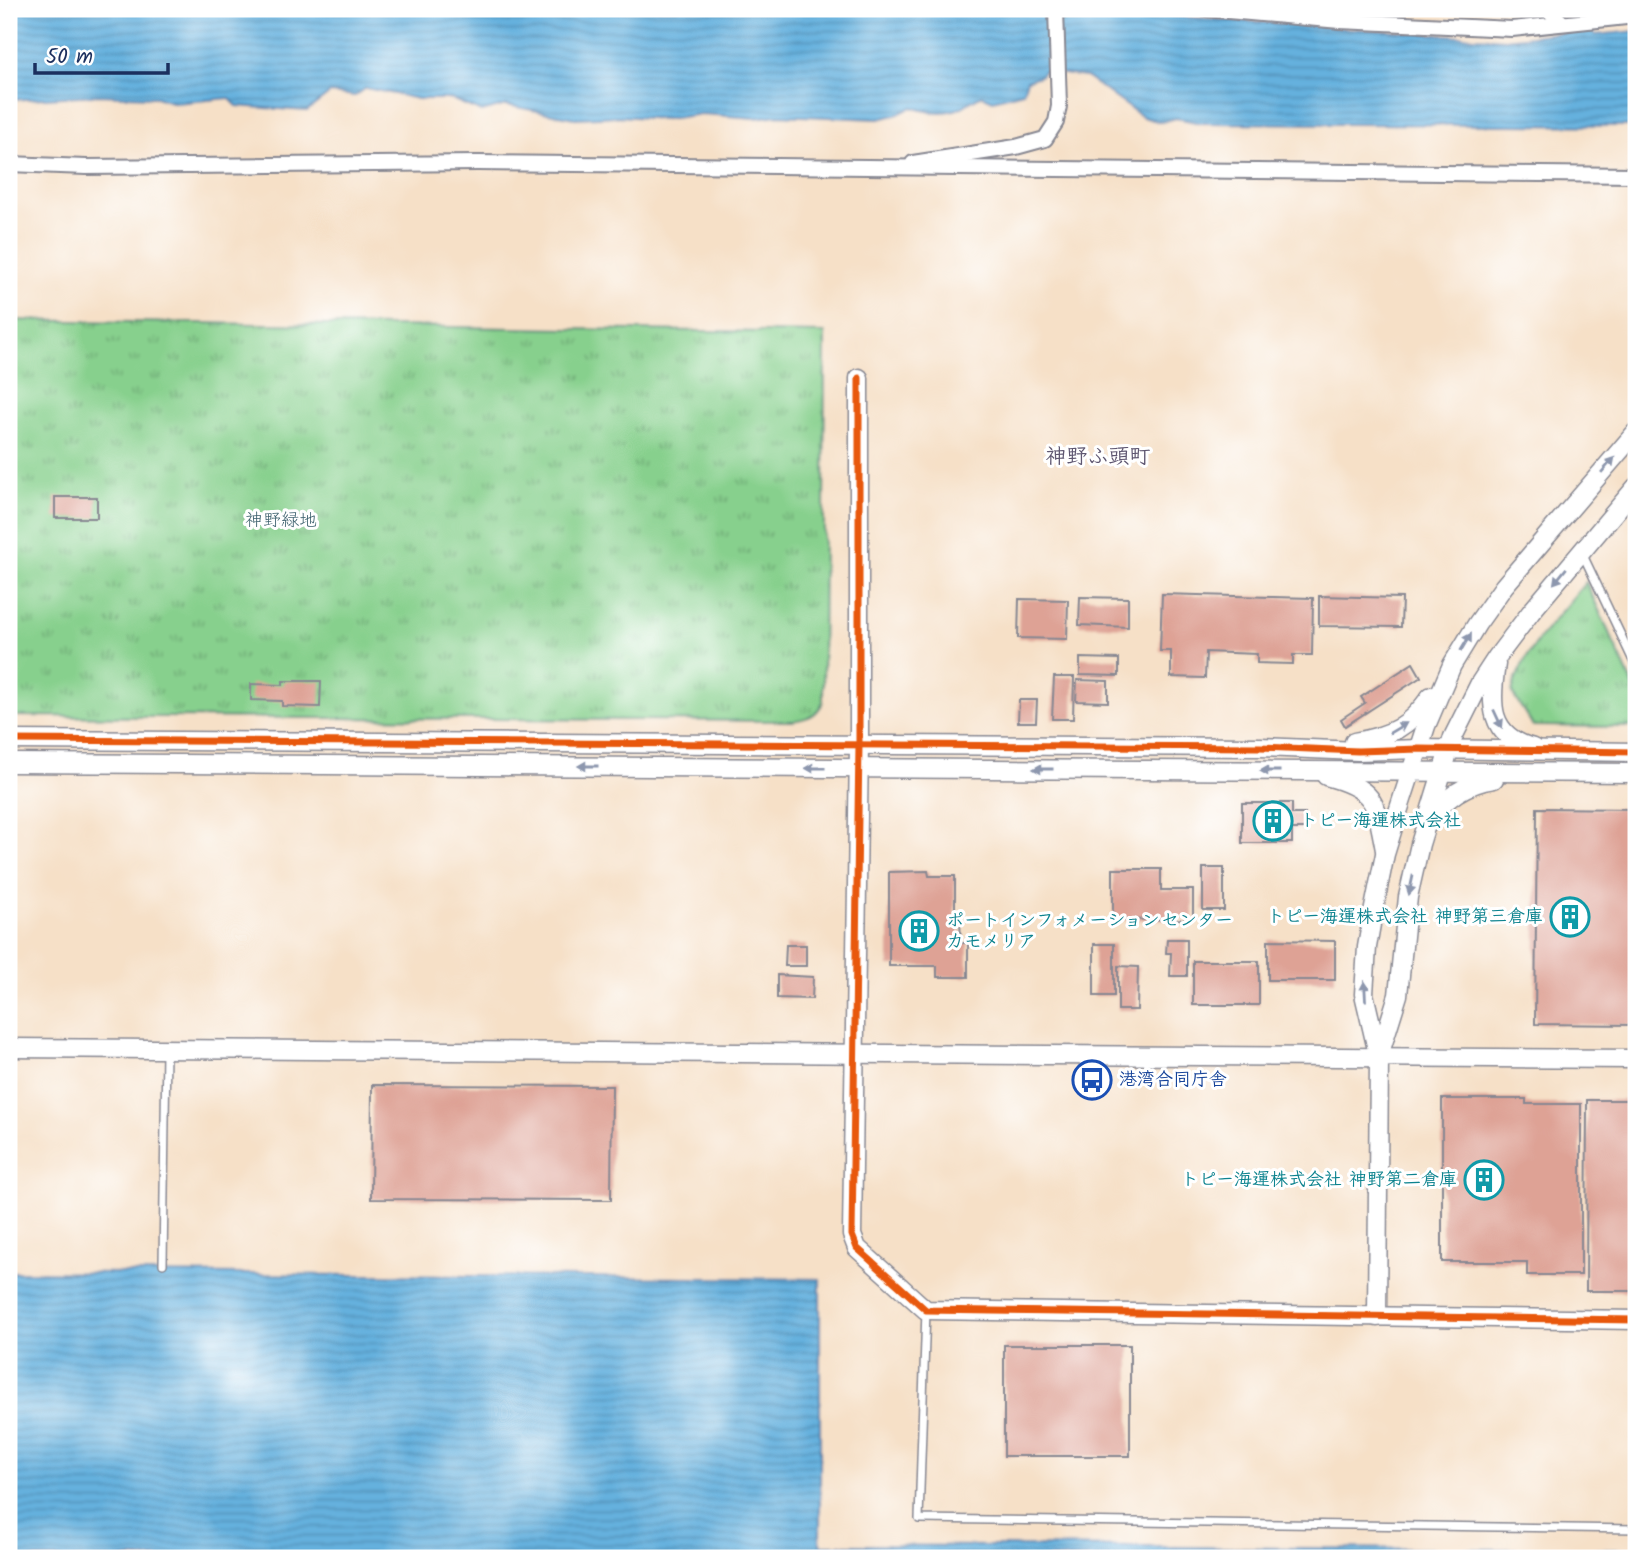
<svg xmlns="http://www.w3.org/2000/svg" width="1645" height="1567" font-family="Kalam,'Klee One',sans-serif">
<defs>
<pattern id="grass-tufts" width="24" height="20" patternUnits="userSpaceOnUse" patternTransform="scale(1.75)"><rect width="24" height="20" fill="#87d08d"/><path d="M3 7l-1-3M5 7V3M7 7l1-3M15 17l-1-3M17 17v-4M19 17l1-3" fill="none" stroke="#6ea976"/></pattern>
<pattern id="water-rules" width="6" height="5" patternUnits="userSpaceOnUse" patternTransform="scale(1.75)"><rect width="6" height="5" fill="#65b1de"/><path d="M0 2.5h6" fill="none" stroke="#5290b7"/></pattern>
</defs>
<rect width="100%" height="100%" fill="#fff"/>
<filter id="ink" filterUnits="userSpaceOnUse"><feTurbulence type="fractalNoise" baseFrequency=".0143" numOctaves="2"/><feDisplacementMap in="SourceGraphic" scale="14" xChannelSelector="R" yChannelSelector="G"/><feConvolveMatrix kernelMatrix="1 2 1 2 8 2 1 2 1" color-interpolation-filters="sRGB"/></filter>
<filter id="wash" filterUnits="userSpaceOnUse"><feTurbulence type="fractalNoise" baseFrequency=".00686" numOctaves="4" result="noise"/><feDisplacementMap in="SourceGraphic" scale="28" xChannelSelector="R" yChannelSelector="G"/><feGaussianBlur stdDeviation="1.57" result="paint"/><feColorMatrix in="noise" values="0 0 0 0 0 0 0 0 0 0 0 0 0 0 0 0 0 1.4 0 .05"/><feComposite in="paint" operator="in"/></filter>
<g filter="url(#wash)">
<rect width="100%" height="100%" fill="#f6e0c7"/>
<g fill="url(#grass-tufts)" stroke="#518076" stroke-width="2">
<path d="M9,320l816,13 -2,369c-7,15 -15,16 -30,19l-784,-5z"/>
<path d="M1586,582l50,110v35l-103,-1 -21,-33c6,-36 50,-82 74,-111z"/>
</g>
<g fill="url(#water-rules)" stroke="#40709e" stroke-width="2">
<path d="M9,9h1056l440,30 87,-10 3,6 41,-4v95l-435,-3 -25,-5 -15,4 -18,-5 -57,-40 -43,-6 -3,5 -13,4 -4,12 -30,8 -11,-5c-9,4 -13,8 -20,12 -14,8 -36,5 -50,0l-14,7 -19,5 -102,-4 -22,3 -53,-4 -36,5 -47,-3 -44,2 -69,-13 -24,7 -31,-13h-33l-52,-11 -11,8 -25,-3 -23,18 -70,-5 -8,-8 -54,5 -19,-6 -59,-2 -88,5z"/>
<polygon points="9,1272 820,1279 820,1545 1636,1550 1636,1558 9,1558"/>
</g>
<g id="blocks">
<g fill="#dea295">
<rect x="55" y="497" width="42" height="21"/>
<polygon points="1162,594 1313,598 1312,655 1293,655 1293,664 1257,663 1257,654 1206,652 1205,678 1171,677 1171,651 1160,651"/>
<polygon points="1319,596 1402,598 1401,627 1319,626"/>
<polygon points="1080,597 1128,598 1128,627 1079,625"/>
<polygon points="1019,599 1068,600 1067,639 1018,638"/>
<polygon points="1080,658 1119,659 1119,676 1080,675"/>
<polygon points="1413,663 1421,677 1345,726 1341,719 1365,703 1361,697"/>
<polygon points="1054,677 1074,677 1073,719 1052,719"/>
<polygon points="1077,680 1108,681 1108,702 1076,701"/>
<polygon points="283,681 321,681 320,707 282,706 282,701 251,700 251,684 283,685"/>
<polygon points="1019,700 1037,700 1036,722 1018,722"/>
<polygon points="1242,803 1292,803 1292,814 1305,814 1305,829 1292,829 1292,843 1242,843"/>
<polygon points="1537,808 1636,809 1636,1025 1535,1024"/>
<rect x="1203" y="868" width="21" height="42"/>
<polygon points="1113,869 1161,869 1161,890 1193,890 1193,919 1113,920"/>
<polygon points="928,871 929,876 955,876 955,919 960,919 961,943 968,943 968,977 937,977 937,966 889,966 889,872"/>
<polygon points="1167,939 1187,939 1187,976 1170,976 1171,953 1166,953"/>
<polygon points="1268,940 1335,941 1335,980 1268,980"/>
<rect x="1094" y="944" width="20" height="52"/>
<polygon points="786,945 806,945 806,966 785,966"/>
<rect x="1193" y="961" width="66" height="44"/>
<polygon points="1118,966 1138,967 1137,1010 1118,1010"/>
<polygon points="777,975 813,977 812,999 777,998"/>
<polygon points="372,1085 612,1086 611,1200 371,1199"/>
<polygon points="1442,1099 1526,1099 1526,1104 1581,1104 1581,1275 1527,1275 1527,1262 1442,1262"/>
<polygon points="1587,1100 1636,1100 1636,1291 1586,1291"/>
<rect x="1004" y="1345" width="126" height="111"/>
</g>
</g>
</g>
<g filter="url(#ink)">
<use href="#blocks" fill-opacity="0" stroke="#888892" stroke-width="2"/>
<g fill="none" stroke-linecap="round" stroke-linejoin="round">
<g stroke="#888892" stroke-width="10">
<g id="service">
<polyline points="1583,555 1636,667"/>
<polyline points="163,1264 166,1050"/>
<polyline points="926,1310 919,1519 1636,1529"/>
</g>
</g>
<g stroke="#888892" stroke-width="18">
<g id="minor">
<polyline points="1206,9 1340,21 1512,29 1636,16"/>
<polyline points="1547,9 1563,23"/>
<polyline points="913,163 1016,147 1045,139 1056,122 1059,106 1056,9"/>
<polyline points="9,164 86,167 478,163 1636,175"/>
</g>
</g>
<g stroke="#888892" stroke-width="21">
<g id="tertiary">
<polyline points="859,378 859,745 852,1235 857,1248 926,1310 1636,1320"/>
<path d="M1496,664c-6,39 -8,72 37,84"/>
<polyline points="9,740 1260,747 1358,751 1419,749 1636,752"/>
<path d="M1354,742c37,-6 55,-15 77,-46"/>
<polyline points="9,763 1636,773"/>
<path d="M1326,776c51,13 50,28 59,74"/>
<path d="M1431,822c12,-25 36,-39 63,-43"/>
<polyline points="9,1048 1636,1059"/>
<polyline points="1379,1056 1398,995 1408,897 1420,844 1453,737 1480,683 1497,657 1531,612 1636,487"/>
<polyline points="1377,1317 1379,1058 1364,994 1367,947 1373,913 1385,854 1396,818 1426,726 1452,665 1477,624 1504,586 1636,432"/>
</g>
</g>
<use href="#service" stroke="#fff" stroke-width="7"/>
<use href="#minor" stroke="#fff" stroke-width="14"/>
<use href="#tertiary" stroke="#fff" stroke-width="18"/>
<g stroke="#fff" stroke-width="11">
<g id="cycleway">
<polyline points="859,378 859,745 852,1235 857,1248 926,1310 1636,1320"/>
<polyline points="9,740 1260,747 1358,751 1419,749 1636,752"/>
</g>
</g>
<use href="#cycleway" stroke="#e8590c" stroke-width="7"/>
</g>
<defs><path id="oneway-solid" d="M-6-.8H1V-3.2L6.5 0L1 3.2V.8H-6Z" transform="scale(1.75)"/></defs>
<g fill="#8d97ae">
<use href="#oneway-solid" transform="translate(1608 465) rotate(-49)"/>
<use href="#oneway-solid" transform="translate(1560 576) rotate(129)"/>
<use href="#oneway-solid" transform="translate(1466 642) rotate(-59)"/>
<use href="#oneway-solid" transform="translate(1498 719) rotate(65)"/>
<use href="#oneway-solid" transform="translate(1398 728) rotate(-31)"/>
<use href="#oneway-solid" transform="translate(588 766) rotate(-180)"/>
<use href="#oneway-solid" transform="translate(815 768) rotate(-180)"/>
<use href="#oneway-solid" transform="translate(1043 769) rotate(-180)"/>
<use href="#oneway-solid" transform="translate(1270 771) rotate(-180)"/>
<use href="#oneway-solid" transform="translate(1411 885) rotate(102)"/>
<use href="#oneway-solid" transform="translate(1365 991) rotate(-93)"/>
</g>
</g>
<defs>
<g id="building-ring" transform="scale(2.0125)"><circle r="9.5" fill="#fff" stroke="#0f9aa8" stroke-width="1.5"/><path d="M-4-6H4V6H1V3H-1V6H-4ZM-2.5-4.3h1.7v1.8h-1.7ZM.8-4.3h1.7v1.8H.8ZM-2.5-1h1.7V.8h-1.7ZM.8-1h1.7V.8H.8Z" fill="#0f9aa8"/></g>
<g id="bus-ring" transform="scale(2.0125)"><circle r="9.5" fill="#fff" stroke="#1a4fb4" stroke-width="1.5"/><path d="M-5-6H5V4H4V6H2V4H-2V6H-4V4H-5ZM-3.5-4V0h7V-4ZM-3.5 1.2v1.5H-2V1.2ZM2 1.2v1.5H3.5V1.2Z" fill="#1a4fb4"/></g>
</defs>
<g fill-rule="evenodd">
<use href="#building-ring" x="1273" y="821"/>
<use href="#building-ring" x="1570" y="917"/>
<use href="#building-ring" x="919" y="931"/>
<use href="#bus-ring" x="1092" y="1080"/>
<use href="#building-ring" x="1484" y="1180"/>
</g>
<g text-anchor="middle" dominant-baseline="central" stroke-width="6" stroke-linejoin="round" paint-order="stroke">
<g font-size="18" fill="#3b5f6c" stroke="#fff">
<text x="281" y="521">神野緑地</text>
</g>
<g font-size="18" font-weight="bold" fill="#0d838f" stroke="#fff" text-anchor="start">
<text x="1300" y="821">トピー海運株式会社</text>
<text x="1543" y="917" text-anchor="end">トピー海運株式会社 神野第三倉庫</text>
<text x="946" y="921">ポートインフォメーションセンター<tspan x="946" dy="21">カモメリア</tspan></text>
<text x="1457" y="1180" text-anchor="end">トピー海運株式会社 神野第二倉庫</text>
</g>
<g font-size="18" font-weight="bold" fill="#164399" stroke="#fff" text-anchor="start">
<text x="1119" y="1080">港湾合同庁舎</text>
</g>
<g font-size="21" font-weight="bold" fill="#5f5771" stroke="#fff">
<text x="1098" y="457">神野ふ頭町</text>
</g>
</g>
<rect width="1645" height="1567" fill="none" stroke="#fff" stroke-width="35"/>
<path d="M35 63v10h133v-10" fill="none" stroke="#1b2f5e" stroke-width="3.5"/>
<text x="46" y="63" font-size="21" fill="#1b2f5e" stroke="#ffffff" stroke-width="5" paint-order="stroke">50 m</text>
</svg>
